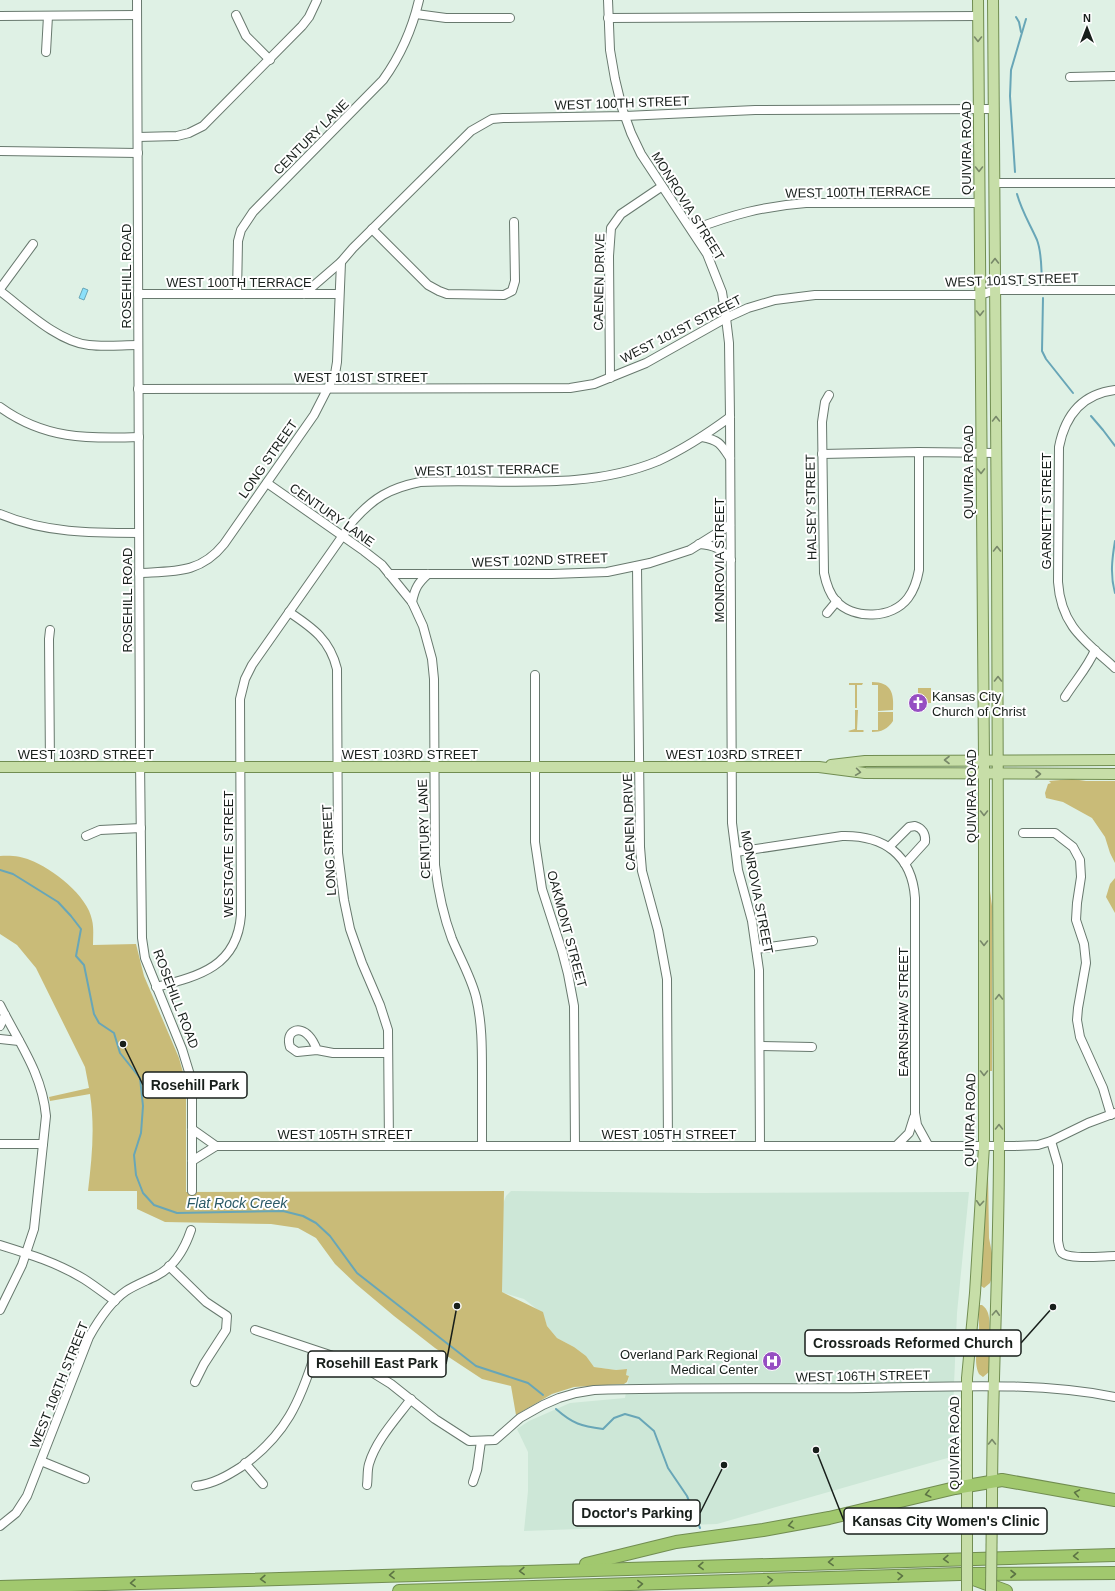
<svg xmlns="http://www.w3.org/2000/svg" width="1115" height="1591" font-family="Arial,sans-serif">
<rect width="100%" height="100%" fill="#dff1e5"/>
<polygon fill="#cde7d7" points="511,1191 700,1193 969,1192 957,1313 951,1457 717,1524 524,1531 528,1491 528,1452 517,1429 529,1421 570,1403 625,1398 629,1376 626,1375 626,1369 616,1370 594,1367 574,1347 557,1338 547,1326 544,1317 538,1310 524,1299 501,1292 503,1204 506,1196"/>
<g fill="#c9bb78">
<path d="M872,682c20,0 22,12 21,28l-15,1v-26h-6z"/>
<polygon points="849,683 863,683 862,685 857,685 857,708 855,708 855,685 849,685"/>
<polygon points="918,688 931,688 931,703 922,703 918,699"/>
<polygon points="855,710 858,710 857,730 863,730 864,731 863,732 850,732 848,731 855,729"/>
<path d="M878,712h15v9c-5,8 -12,11 -21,11v-2h6z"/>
<polygon points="1072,779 1086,781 1115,781 1115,863 1110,853 1105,837 1092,818 1063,802 1046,798 1045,793 1048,784 1051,783 1049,781"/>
<path d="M0,856c9,-1 22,0 30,4 22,8 58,36 62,60 2,8 1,17 1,25l43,-1 8,32 35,82 7,25v109l318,-1 -2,101 41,20 4,14 10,12 17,9 12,9 8,11 22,3 11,-1 -1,6 3,1 -2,6 -3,2 -50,3 -22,7 -36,21 -5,-29 -29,-7 -47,-31 -41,-32 -38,-32 -21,-20 -19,-26 -18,-10 -27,-4 -106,-2 -28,-13v-18h-49c4,-33 7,-64 2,-97l-40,7 -1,-4 40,-9 -4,-21 -49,-99 -19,-23 -17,-11z"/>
<polygon points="1115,878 1115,913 1106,897 1110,884"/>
<polygon points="987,891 990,891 992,906 992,1071 990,1071 989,1065"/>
<polygon points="986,1171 988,1171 989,1238 994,1263 993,1274 990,1283 984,1288 981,1286 981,1283 984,1234"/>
<path d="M982,1305c12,8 6,29 6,42 1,9 3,16 1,25l-6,5 -4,-3c-7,-15 1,-34 0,-50 0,-7 -2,-12 0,-19z"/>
</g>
<polygon fill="#8be0fa" stroke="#68a6b7" points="83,288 88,290 84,300 79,298"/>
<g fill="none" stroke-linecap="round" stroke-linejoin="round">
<g stroke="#68a6b7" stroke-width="2">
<polyline points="1016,17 1019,22 1021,32"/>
<polyline points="1015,172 1010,96 1011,70 1026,19"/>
<path d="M1017,194c5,18 13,30 20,46 5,13 4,28 5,41"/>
<polyline points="1043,298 1042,351 1046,359 1073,393"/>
<polyline points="1091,416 1103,430 1115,446"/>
<path d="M1115,541c-3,18 -5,34 0,52"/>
<polyline points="0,870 13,874 58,902 71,916 81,929 76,956 84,965 94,1014 99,1023 114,1033 120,1053 140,1078 143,1106 141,1133 134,1155 136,1175 143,1193 154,1205 177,1213 283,1211 303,1216 316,1223 330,1236 357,1273 476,1366 528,1383 543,1395"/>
<path d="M556,1409c17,15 25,17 47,20l11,-11 11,-4 14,4 15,13 14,37 19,28 13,32"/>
</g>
<g stroke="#68796e" stroke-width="10">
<g id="minor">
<polyline points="137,0 140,760 142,938 145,958 182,1049 190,1075 192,1092 192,1191"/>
<polyline points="608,0 610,50 615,79 622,108 631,133 641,154 707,254 722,292 726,318 729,343 730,417 732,823 738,870 752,921 759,970 760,1146"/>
<polyline points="416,14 446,18 510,18"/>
<polyline points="236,15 246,36 270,60"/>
<polyline points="0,16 137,15"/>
<polyline points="608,18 978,16"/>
<polyline points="46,52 48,16"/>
<polyline points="1070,77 1115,76"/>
<polyline points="138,137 177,136 189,133 203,126 302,26 309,17 317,0"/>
<polyline points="0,151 138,153"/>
<polyline points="995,183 1115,183"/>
<polyline points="372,229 428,285 439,291 447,294 504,295 512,291 515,281 514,222"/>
<path d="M692,230c39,-15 72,-24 114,-27h173"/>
<polyline points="0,289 33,244"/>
<path d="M0,291c24,18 58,51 89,54 16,2 33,0 49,0"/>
<polyline points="138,294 339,294"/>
<path d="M237,294l1,-53 3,-11 12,-18 130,-132c18,-25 29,-50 36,-80"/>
<polyline points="304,294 341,262"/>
<polyline points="610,378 609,256 611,228 621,214 661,187"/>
<polyline points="138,389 570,388 594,384 646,363 726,318 748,308 775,300 815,295 980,295 995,290 1115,290"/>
<path d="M1115,390c-33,4 -50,26 -56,57l-1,135c3,44 27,59 57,86"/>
<path d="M829,395l-4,7 -3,20 2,151c2,10 5,20 12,28 18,19 56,18 72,-3 6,-8 9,-17 11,-28v-118"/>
<path d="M0,407c44,32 87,32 139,30"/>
<path d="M702,437c17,3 19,7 28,21"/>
<polyline points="822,454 919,452 996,453"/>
<path d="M267,483l97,68 18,14 30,37 11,24 9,33 2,20 1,186c3,25 8,50 17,74 8,19 19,38 24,58 6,25 6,50 6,76 0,24 0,48 0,73"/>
<path d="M0,514c45,19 91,19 139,19"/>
<path d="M699,544c15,1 23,5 32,16"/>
<polyline points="637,566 640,847 642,871 658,930 667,979 668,1146"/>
<path d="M139,573c35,-2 61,1 85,-29l90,-129 21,-41 2,-12 4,-100 12,-14 118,-117 21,-12 11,-1 122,-2 130,-6 239,-1"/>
<polyline points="389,574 552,574 607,572 650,563 690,550 730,525"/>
<path d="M412,602c3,-14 6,-19 16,-28"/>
<path d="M289,612c24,16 41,28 48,57l1,184 6,47 6,29 12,34 18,42 8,25 1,116"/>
<polyline points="827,613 837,601"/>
<polyline points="535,675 535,842 542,889 562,951 568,974 574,1006 575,1146"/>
<path d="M1065,697c10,-16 23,-30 30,-47"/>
<polyline points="50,767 49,639 50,630"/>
<polyline points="1023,833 1055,833 1073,847 1080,860 1081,877 1077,903 1076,920 1084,944 1086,963 1078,1008 1077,1020 1080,1037 1103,1088 1111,1115"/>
<polyline points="86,836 100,830 141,828"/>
<path d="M889,847l20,-20 6,-1c7,2 11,8 10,16l-20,22"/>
<path d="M736,852l106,-16c42,-1 70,19 73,62v215l2,12 11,20"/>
<polyline points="756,949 813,941"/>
<path d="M156,987c43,-11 81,-20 85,-72l-1,-216 5,-20 7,-14 101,-144c20,-23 37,-33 67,-39 79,-4 163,10 238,-21 26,-12 49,-27 72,-44"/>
<path d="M0,1005c19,38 42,68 46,111l-12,113 -12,36 -22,45"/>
<polyline points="0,1026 5,1015"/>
<polyline points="0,1039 19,1041"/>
<polyline points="760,1046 812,1047"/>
<path d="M317,1050c-2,-5 -4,-10 -8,-14 -10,-11 -24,-5 -19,11l7,5 20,-2 16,3h55"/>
<polyline points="192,1129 216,1146"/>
<path d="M1051,1141l7,24v76c1,4 1,9 4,12 8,7 42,3 53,3"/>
<polyline points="0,1144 43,1144"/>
<polyline points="897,1145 909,1133 914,1117"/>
<polyline points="192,1161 216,1146 1015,1146 1038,1145 1051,1141 1088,1123 1115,1113"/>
<path d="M0,1245c29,9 58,18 84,34 11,7 21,15 31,22"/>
<polyline points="169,1266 206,1302 227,1316 226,1330 204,1364 195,1382"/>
<path d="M255,1330l78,26 37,15 21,13 44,35 34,22 26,-1 25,-22 23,-13 16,-7 17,-5 18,-3c91,-3 182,-1 273,-2 82,-1 167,-7 248,9"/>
<polyline points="41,1461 85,1479"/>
<polyline points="245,1463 263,1484"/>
<polyline points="473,1482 477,1470 481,1441"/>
<path d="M367,1485c1,-7 0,-14 2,-21 7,-24 27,-45 42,-65"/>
<path d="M196,1486c17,-2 31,-10 45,-19 45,-32 59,-65 75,-116"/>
<path d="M0,1526l16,-13 11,-17 62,-159c9,-16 21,-35 37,-46 9,-6 20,-10 30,-15 18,-9 29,-28 35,-46"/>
</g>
</g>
<g stroke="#718d51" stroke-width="12">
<g id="major">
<polyline points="831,765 865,761 1115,760"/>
<polyline points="0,767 819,767 865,773 1115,774"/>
<path d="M992,1502c0,-119 7,-237 7,-355 1,-382 -4,-765 -6,-1147"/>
<polyline points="967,1504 967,1378 975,1293 984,1146 984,760 978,0"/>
</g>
</g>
<g stroke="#718d51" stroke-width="14">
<g id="highway">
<polyline points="586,1564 676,1542 763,1530 829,1518 955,1488 1002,1480 1115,1500"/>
<polyline points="968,1577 1006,1591"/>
<polyline points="0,1587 1115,1555"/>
<polyline points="399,1591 960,1574 1115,1573"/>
</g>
</g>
<use href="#minor" stroke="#fff" stroke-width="8"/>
<use href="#major" stroke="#c7dea8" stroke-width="10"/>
<use href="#highway" stroke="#a1c86e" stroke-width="12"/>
<g stroke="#718d51" stroke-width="12" stroke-linecap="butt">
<g id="major-bridge">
<polyline points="967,1504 967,1591"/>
<polyline points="991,1591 992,1502"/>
</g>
</g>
<use href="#major-bridge" stroke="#c7dea8" stroke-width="10"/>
</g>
<defs><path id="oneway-chevron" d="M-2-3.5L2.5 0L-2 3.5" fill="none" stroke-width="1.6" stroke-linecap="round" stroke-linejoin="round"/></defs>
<g stroke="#788869">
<use href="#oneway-chevron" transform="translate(978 39) rotate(90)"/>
<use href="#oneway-chevron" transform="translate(979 169) rotate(90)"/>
<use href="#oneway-chevron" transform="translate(995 261) rotate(-90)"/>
<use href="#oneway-chevron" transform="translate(980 313) rotate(90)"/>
<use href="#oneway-chevron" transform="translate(996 419) rotate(-90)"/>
<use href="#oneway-chevron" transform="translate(981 471) rotate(89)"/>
<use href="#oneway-chevron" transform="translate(997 549) rotate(-90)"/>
<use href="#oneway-chevron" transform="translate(998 679) rotate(-90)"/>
<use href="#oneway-chevron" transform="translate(947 760) rotate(180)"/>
<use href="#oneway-chevron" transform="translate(858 772) rotate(8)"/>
<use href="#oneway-chevron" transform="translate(1038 774)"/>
<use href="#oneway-chevron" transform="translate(984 813) rotate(90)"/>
<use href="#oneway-chevron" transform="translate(984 943) rotate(90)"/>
<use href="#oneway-chevron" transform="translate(999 997) rotate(-90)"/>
<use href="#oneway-chevron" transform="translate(984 1073) rotate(90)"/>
<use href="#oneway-chevron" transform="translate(999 1127) rotate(-90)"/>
<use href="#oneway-chevron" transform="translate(980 1203) rotate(94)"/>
<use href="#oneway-chevron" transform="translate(996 1313) rotate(-87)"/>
<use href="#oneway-chevron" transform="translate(992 1442) rotate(-90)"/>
</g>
<g stroke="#5c7444">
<use href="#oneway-chevron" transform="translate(1077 1493) rotate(-170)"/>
<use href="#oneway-chevron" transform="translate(928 1494) rotate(166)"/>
<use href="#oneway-chevron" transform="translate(791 1525) rotate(170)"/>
<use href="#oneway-chevron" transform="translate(1076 1556) rotate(179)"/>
<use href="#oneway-chevron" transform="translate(946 1559) rotate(178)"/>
<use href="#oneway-chevron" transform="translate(831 1562) rotate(178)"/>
<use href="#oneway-chevron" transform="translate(701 1566) rotate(178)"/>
<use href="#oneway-chevron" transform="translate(522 1571) rotate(178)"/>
<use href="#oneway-chevron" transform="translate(1013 1574)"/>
<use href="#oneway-chevron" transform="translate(392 1575) rotate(178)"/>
<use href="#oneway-chevron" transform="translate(900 1576) rotate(-2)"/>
<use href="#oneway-chevron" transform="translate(263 1579) rotate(178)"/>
<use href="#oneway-chevron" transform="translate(770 1580) rotate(-2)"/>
<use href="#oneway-chevron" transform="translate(133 1583) rotate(178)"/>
<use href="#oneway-chevron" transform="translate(640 1584) rotate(-2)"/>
</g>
<defs>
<g id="church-disc" transform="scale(1)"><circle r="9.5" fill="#964fc2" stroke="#fff"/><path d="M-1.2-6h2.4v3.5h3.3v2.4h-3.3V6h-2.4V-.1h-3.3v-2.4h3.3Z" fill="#fff"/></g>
<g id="hospital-disc" transform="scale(1)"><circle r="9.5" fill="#964fc2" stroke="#fff"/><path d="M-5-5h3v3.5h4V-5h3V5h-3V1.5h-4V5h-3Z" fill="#fff"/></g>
</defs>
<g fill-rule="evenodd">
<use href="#church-disc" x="918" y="703"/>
<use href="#hospital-disc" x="772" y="1361"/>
</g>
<g text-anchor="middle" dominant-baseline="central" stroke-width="4" stroke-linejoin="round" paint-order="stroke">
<g font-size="13" fill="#181f1b" stroke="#fff">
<text transform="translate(622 103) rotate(-2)">WEST 100TH STREET</text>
<text transform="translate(311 137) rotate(-45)">CENTURY LANE</text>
<text transform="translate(966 148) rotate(-90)">QUIVIRA ROAD</text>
<text transform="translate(858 192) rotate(-1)">WEST 100TH TERRACE</text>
<text transform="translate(688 206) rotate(58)">MONROVIA STREET</text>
<text transform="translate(126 276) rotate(-90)">ROSEHILL ROAD</text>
<text transform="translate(1012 280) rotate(-2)">WEST 101ST STREET</text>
<text x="239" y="282">WEST 100TH TERRACE</text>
<text transform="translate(599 282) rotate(-89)">CAENEN DRIVE</text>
<text transform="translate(681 329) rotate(-27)">WEST 101ST STREET</text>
<text x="361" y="377">WEST 101ST STREET</text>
<text transform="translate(268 459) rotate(-55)">LONG STREET</text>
<text transform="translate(487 470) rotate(-1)">WEST 101ST TERRACE</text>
<text transform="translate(968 472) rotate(-90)">QUIVIRA ROAD</text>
<text transform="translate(811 507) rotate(-91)">HALSEY STREET</text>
<text transform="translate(1046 511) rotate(-90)">GARNETT STREET</text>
<text transform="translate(332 515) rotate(35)">CENTURY LANE</text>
<text transform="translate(540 560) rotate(-2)">WEST 102ND STREET</text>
<text transform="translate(719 560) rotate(-90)">MONROVIA STREET</text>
<text transform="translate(127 600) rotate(-90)">ROSEHILL ROAD</text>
<text x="86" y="754">WEST 103RD STREET</text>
<text x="410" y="754">WEST 103RD STREET</text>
<text x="734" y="754">WEST 103RD STREET</text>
<text transform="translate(971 796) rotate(-90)">QUIVIRA ROAD</text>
<text transform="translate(629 822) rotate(-92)">CAENEN DRIVE</text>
<text transform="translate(424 829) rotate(-92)">CENTURY LANE</text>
<text transform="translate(329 850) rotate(-93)">LONG STREET</text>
<text transform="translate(228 854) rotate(-90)">WESTGATE STREET</text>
<text transform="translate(757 892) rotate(79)">MONROVIA STREET</text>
<text transform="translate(567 929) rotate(75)">OAKMONT STREET</text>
<text transform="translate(176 999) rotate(69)">ROSEHILL ROAD</text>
<text transform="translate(903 1012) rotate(-90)">EARNSHAW STREET</text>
<text transform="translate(970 1120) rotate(-89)">QUIVIRA ROAD</text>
<text x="345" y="1134">WEST 105TH STREET</text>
<text x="669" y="1134">WEST 105TH STREET</text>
<text transform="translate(863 1376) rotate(-1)">WEST 106TH STREET</text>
<text transform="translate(59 1385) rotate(-68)">WEST 106TH STREET</text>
<text transform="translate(954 1443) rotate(-90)">QUIVIRA ROAD</text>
</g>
<g font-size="13" fill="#181f1b" stroke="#fff" text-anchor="start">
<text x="932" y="696">Kansas City<tspan x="932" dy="15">Church of Christ</tspan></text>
<text x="758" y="1354" text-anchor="end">Overland Park Regional<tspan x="758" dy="15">Medical Center</tspan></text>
</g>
<g font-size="14" font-style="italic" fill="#295967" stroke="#fff">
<text x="237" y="1203">Flat Rock Creek</text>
</g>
</g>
<path fill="none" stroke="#181f1b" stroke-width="1.5" d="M123 1044L143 1085M1053 1307L1021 1343M457 1306L446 1364M724 1465L700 1513M816 1450L844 1521"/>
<g fill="#181f1b" stroke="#fff" stroke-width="1.5">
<circle cx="123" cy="1044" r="4"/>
<circle cx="1053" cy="1307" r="4"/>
<circle cx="457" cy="1306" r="4"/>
<circle cx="724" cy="1465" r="4"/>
<circle cx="816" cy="1450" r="4"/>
</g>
<g fill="#fff" stroke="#181f1b" stroke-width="1.5">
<rect x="143" y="1072" width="104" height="26" rx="4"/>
<rect x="805" y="1330" width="216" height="26" rx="4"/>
<rect x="308" y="1351" width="138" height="26" rx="4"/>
<rect x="573" y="1500" width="127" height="26" rx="4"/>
<rect x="844" y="1508" width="203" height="26" rx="4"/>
</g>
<g font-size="14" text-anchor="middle" font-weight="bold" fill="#181f1b">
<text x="195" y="1090">Rosehill Park</text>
<text x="913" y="1348">Crossroads Reformed Church</text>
<text x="377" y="1368">Rosehill East Park</text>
<text x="637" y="1518">Doctor's Parking</text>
<text x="946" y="1526">Kansas City Women's Clinic</text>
</g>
<g transform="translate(1087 28)" stroke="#ffffff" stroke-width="3" paint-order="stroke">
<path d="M0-3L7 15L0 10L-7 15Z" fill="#181f1b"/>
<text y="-6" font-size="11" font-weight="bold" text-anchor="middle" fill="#181f1b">N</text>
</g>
</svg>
